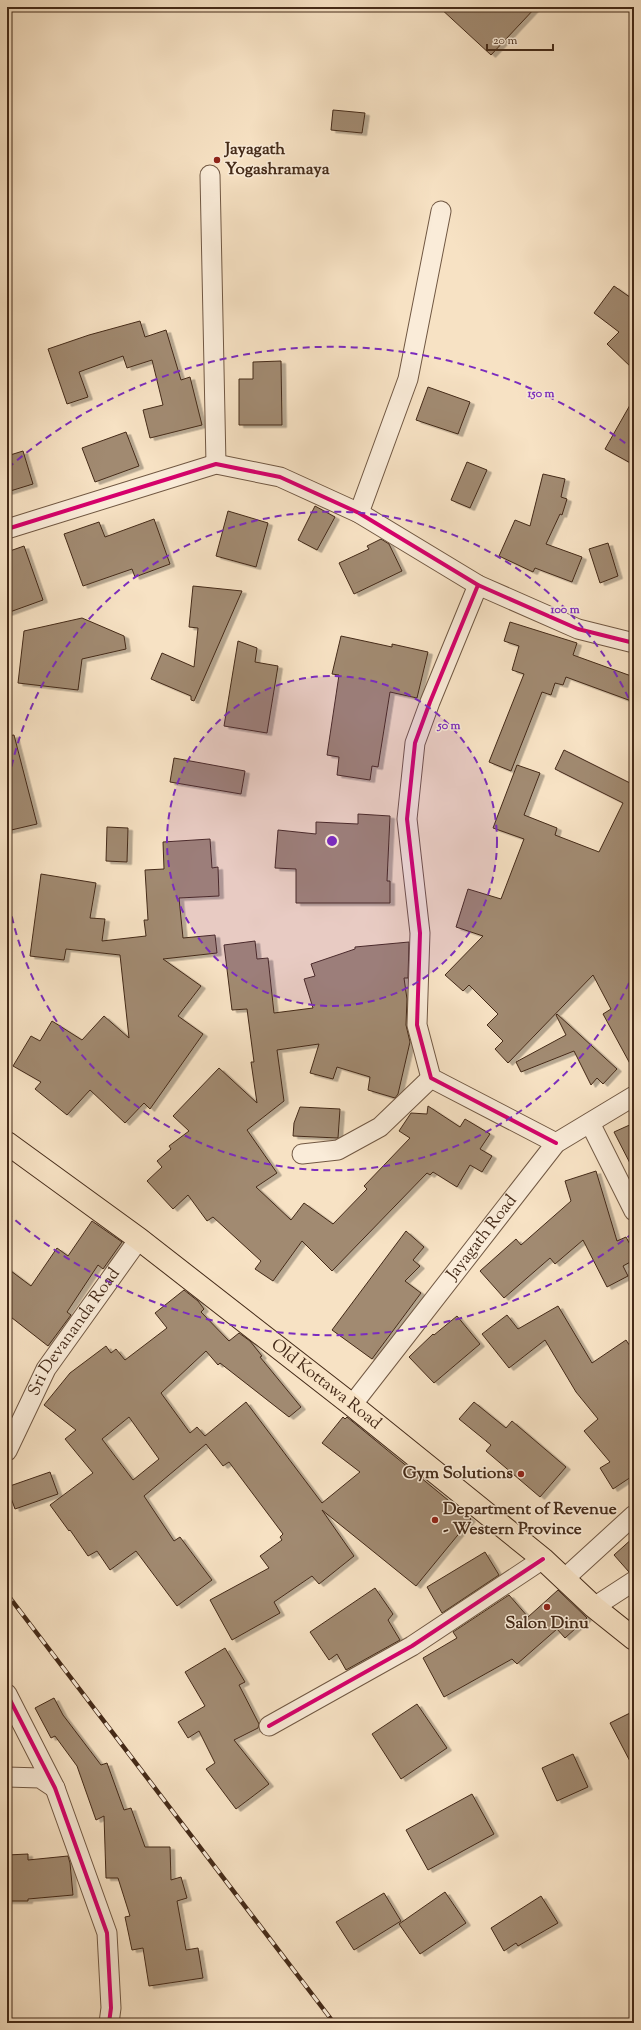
<svg xmlns="http://www.w3.org/2000/svg" width="641" height="2030" font-family="'Sorts Mill Goudy',serif">
<defs>
<filter id="shadow"><feDropShadow dx="4.5" dy="2.5" stdDeviation="0" flood-color="#0004"/></filter>
</defs>
<rect width="100%" height="100%" fill="#f7e2c4"/>
<filter id="stains"><feTurbulence type="fractalNoise" baseFrequency=".005" numOctaves="4"/><feColorMatrix values="0 0 0 0 .2 0 0 0 0 .09 0 0 0 0 .02 0 0 0 .5 -.17"/></filter>
<radialGradient id="worn" r=".72"><stop offset=".6" stop-color="#630" stop-opacity="0"/><stop offset="1" stop-color="#630" stop-opacity=".3"/></radialGradient>
<g fill="#a18a71" stroke="#442a18" fill-rule="evenodd" filter="url(#shadow)">
<polygon points="439,7 536,7 491,55"/>
<polygon points="333,110 365,113 362,133 331,130"/>
<polygon points="614,286 634,300 634,370 607,344 619,332 594,313"/>
<polygon points="140,321 145,337 166,330 181,380 190,377 202,425 150,438 143,410 163,405 152,360 127,368 123,356 79,372 88,397 67,404 48,349 89,335"/>
<polygon points="281,361 282,425 239,425 239,379 253,379 253,362"/>
<polygon points="428,387 470,402 458,434 416,420"/>
<polygon points="634,398 634,465 605,449"/>
<polygon points="126,432 139,466 95,482 82,448"/>
<polygon points="23,451 33,484 7,492 7,456"/>
<polygon points="467,462 487,470 470,508 451,500"/>
<polygon points="543,474 565,479 561,497 567,499 562,515 560,514 546,544 582,557 572,582 535,568 533,572 499,556 515,520 530,526"/>
<polygon points="315,506 335,517 317,550 298,540"/>
<polygon points="228,511 268,523 256,567 216,556"/>
<polygon points="154,519 170,564 135,577 132,569 83,586 64,534 99,522 105,537"/>
<polygon points="381,539 389,544 402,571 354,594 339,563 369,549 367,546"/>
<polygon points="608,543 618,576 600,583 589,549"/>
<polygon points="24,546 43,600 7,613 7,552"/>
<polygon points="193,586 242,591 194,701 191,700 191,696 151,679 162,653 194,667 198,628 189,627"/>
<polygon points="82,618 124,636 126,649 82,659 78,690 18,683 24,631"/>
<polygon points="510,622 577,643 573,655 634,677 634,702 566,677 563,685 555,683 551,695 542,692 511,771 489,762 524,674 512,670 519,646 504,641"/>
<polygon points="341,636 392,647 392,644 428,652 417,698 390,692 378,767 372,766 370,780 337,775 339,757 327,755 339,675 332,674"/>
<polygon points="238,641 257,648 255,662 278,666 267,733 224,726"/>
<polygon points="14,735 37,824 7,831 7,736"/>
<polygon points="564,750 632,784 634,780 634,1071 603,1014 611,1009 593,975 508,1063 495,1049 503,1041 487,1025 498,1014 469,985 463,991 445,975 483,936 456,927 468,889 501,899 524,839 493,828 517,765 540,773 524,815 557,828 555,835 599,852 623,803 555,769"/>
<polygon points="174,758 245,771 241,794 170,782"/>
<polygon points="358,814 390,816 387,881 390,881 390,903 296,903 296,869 275,868 278,830 316,834 316,822 358,824"/>
<polygon points="107,827 128,828 127,862 106,861"/>
<polygon points="210,839 212,868 218,867 219,896 179,898 183,938 215,935 217,953 163,959 201,986 178,1016 203,1034 150,1109 144,1103 125,1123 90,1090 67,1115 35,1089 41,1082 13,1066 31,1036 40,1041 52,1021 82,1040 104,1016 129,1038 120,955 66,949 64,960 30,956 41,874 96,883 90,918 105,919 102,941 146,936 144,920 148,920 145,870 164,869 163,842"/>
<polygon points="255,941 257,959 268,958 274,1013 313,1008 304,979 315,976 311,964 355,949 355,947 409,942 408,978 404,978 407,999 406,1025 410,1042 398,1094 395,1098 368,1090 370,1077 337,1067 333,1079 310,1073 319,1044 277,1050 284,1101 247,1130 277,1173 256,1187 291,1220 304,1203 333,1224 367,1189 364,1186 410,1138 399,1131 411,1113 427,1114 428,1106 460,1127 465,1119 490,1134 480,1149 492,1156 482,1172 470,1165 457,1187 433,1172 430,1175 427,1173 332,1271 302,1241 273,1281 255,1269 261,1261 213,1217 207,1221 188,1195 173,1209 147,1181 162,1167 157,1161 171,1149 169,1146 189,1131 173,1116 219,1068 257,1103 251,1062 254,1062 247,1009 232,1010 224,945"/>
<polygon points="557,1014 617,1069 603,1084 597,1078 591,1085 574,1051 521,1072 516,1062 566,1035 556,1015"/>
<polygon points="300,1107 340,1109 338,1138 293,1136 294,1123"/>
<polygon points="634,1123 634,1171 614,1132"/>
<polygon points="596,1171 617,1241 626,1237 634,1252 634,1260 623,1266 628,1276 607,1287 583,1240 555,1264 550,1258 504,1298 480,1271 516,1239 521,1245 571,1201 565,1181"/>
<polygon points="92,1221 122,1242 103,1269 98,1265 67,1312 71,1315 48,1346 7,1314 7,1268 31,1286 57,1248 68,1256"/>
<polygon points="406,1231 424,1247 413,1260 420,1266 405,1281 421,1293 372,1359 332,1330"/>
<path d="M184,1290l14,11 6,8 -3,3 28,29 10,-8 11,8 12,15 -2,1 41,50 -12,10 -69,-54 -2,2 -12,-14 -45,42 29,40 7,-6 8,9 41,-34 76,101 38,-31 -38,-29 21,-26 2,2 2,-2 124,102 -55,67 -94,-76 32,46 -35,28 -7,-8 -38,26 6,11 -48,27 -22,-40 59,-32 -9,-12 22,-16 -2,-3 3,-3 -54,-72 -6,4 -17,-22 -62,52 30,45 6,-4 32,43 -35,26 -41,-55 -26,19 -13,-19 -9,5 -18,-26 -1,1 -19,-26 43,-32 -28,-34 11,-9 -32,-25 26,-32 36,-27 5,7 5,-4 9,11 42,-32 -12,-15zM129,1417l30,42 -26,21 -31,-41z"/>
<polygon points="558,1306 592,1363 626,1340 634,1352 634,1475 613,1489 600,1468 610,1462 584,1431 598,1419 576,1392 545,1340 509,1368 482,1334 507,1315 518,1329"/>
<polygon points="457,1316 480,1344 434,1383 409,1357 433,1334 434,1335"/>
<polygon points="474,1402 506,1428 512,1421 566,1467 540,1497 486,1451 491,1445 459,1419"/>
<polygon points="50,1472 58,1494 15,1509 7,1487"/>
<polygon points="634,1537 634,1570 629,1572 614,1555"/>
<polygon points="485,1552 499,1575 442,1613 427,1587"/>
<polygon points="375,1588 393,1614 388,1620 400,1640 346,1670 337,1654 329,1660 310,1632"/>
<polygon points="558,1590 587,1618 565,1638 557,1629 517,1664 512,1659 444,1697 423,1658 457,1638 453,1632 509,1595 528,1617"/>
<polygon points="225,1648 245,1682 239,1685 259,1724 258,1728 234,1740 269,1784 236,1809 206,1769 215,1763 199,1731 188,1738 178,1722 205,1706 185,1672"/>
<polygon points="54,1698 63,1715 101,1765 107,1763 124,1810 131,1808 145,1847 170,1847 171,1880 181,1877 187,1898 177,1901 186,1950 198,1948 203,1978 149,1986 143,1948 132,1950 125,1917 130,1916 118,1878 106,1878 104,1816 96,1820 77,1766 55,1736 51,1738 35,1708"/>
<polygon points="417,1704 447,1748 401,1779 372,1734"/>
<polygon points="634,1711 634,1769 610,1723"/>
<polygon points="573,1754 588,1787 557,1801 542,1768"/>
<polygon points="472,1794 494,1834 428,1870 406,1830"/>
<polygon points="28,1854 28,1860 68,1856 70,1863 73,1895 28,1899 28,1901 7,1901 7,1855"/>
<polygon points="445,1892 466,1923 420,1954 399,1924"/>
<polygon points="384,1893 401,1921 354,1950 336,1922"/>
<polygon points="541,1896 558,1923 518,1946 516,1943 504,1951 491,1928"/>
</g>
<g fill="none" stroke-linecap="round" stroke-linejoin="round">
<g stroke="#715843" stroke-width="21">
<g id="street">
<polyline points="210,175 216,464"/>
<polyline points="359,513 408,379 441,211"/>
<polyline points="7,529 216,464 280,477 359,513 478,585 578,629 634,643"/>
<polyline points="478,585 430,702 415,743 407,819 420,933 417,1025 431,1078 556,1143"/>
<polyline points="590,1123 634,1211"/>
<polyline points="302,1154 338,1150 380,1127 431,1078"/>
<path id="s1" d="M352,1405l204,-262 78,-47"/>
<path id="s2" d="M7,1451l39,-82 93,-130"/>
<polyline points="564,1579 634,1515"/>
<polyline points="594,1607 634,1581"/>
<polyline points="7,1694 55,1788 107,1933 111,2008 109,2023"/>
<polyline points="269,1726 412,1646 543,1559"/>
<polyline points="7,1777 40,1778 55,1788"/>
</g>
</g>
<g stroke="#442a18" stroke-width="24">
<g id="primary">
<path id="s3" d="M7,1143l132,96 213,166 191,154 51,48 40,32"/>
</g>
</g>
<use href="#street" stroke="#faecd9" stroke-width="19"/>
<use href="#primary" stroke="#f7e2c4" stroke-width="22"/>
<g stroke="#442a18" stroke-width="4.5">
<polyline id="rail" points="7,1594 334,2023"/>
</g>
<use href="#rail" stroke="#faecd9" stroke-width="3" stroke-dasharray="9" stroke-linecap="butt"/>
<g stroke="#faecd9" stroke-width="6">
<g id="cycleway">
<polyline points="7,529 216,464 280,477 359,513 478,585 578,629 634,643"/>
<polyline points="478,585 430,702 415,743 407,819 420,933 417,1025 431,1078 556,1143"/>
<polyline points="7,1694 55,1788 107,1933 111,2008 109,2023"/>
<polyline points="269,1726 412,1646 543,1559"/>
</g>
</g>
<use href="#cycleway" stroke="#d6006c" stroke-width="4"/>
</g>
<circle cx="332" cy="841" r="165" fill="#7b2cbf" fill-opacity=".12"/>
<g fill="none" stroke="#7b2cbf" stroke-width="2" stroke-dasharray="7 5">
<circle cx="332" cy="841" r="165"/>
<path d="M634 972A329 329 0 0 1 7 892M7 790A329 329 0 0 1 634 710"/>
<path d="M633 1233A494 494 0 0 1 8 1214M8 468A494 494 0 0 1 633 449"/>
</g>
<g fill="#8f2418" stroke="#faecd9" stroke-width="1.5">
<circle cx="217" cy="160" r="4"/>
<circle cx="521" cy="1474" r="4"/>
<circle cx="435" cy="1520" r="4"/>
<circle cx="547" cy="1607" r="4"/>
</g>
<g text-anchor="middle" dominant-baseline="central" stroke-width="3" stroke-linejoin="round" paint-order="stroke">
<g font-size="17" font-weight="bold" fill="#442a18" stroke="#faecd9" text-anchor="start">
<text x="225" y="150">Jayagath<tspan x="225" dy="20">Yogashramaya</tspan></text>
<text x="513" y="1474" text-anchor="end">Gym Solutions</text>
<text x="443" y="1510">Department of Revenue<tspan x="443" dy="20">- Western Province</tspan></text>
<text x="547" y="1624" text-anchor="middle">Salon Dinu</text>
</g>
<g font-size="17" fill="#442a18" stroke="#faecd9">
<text stroke="none"><textPath href="#s1" startOffset="212">Jayagath Road</textPath></text>
<text stroke="none"><textPath href="#s2" startOffset="137">Sri Devananda Road</textPath></text>
<text stroke="none"><textPath href="#s3" startOffset="400">Old Kottawa Road</textPath></text>
</g>
</g>
<circle cx="332" cy="841" r="6" fill="#7b2cbf" stroke="#faecd9" stroke-width="2"/>
<g font-size="12" text-anchor="middle" font-weight="bold" fill="#7b2cbf" stroke="#faecd9" stroke-width="3" stroke-linejoin="round" paint-order="stroke">
<text x="541" y="397">150 m</text>
<text x="565" y="613">100 m</text>
<text x="449" y="729">50 m</text>
</g>
<rect width="641" height="2030" fill="none" stroke="#f7e2c4" stroke-width="24"/>
<rect x="8" y="8" width="625" height="2014" fill="none" stroke="#442a18" stroke-width="2"/>
<rect x="12" y="12" width="617" height="2006" fill="none" stroke="#442a18"/>
<path d="M487 44v6h66v-6" fill="none" stroke="#442a18" stroke-width="2"/>
<text x="493" y="44" font-size="12" fill="#442a18" stroke="#faecd9" stroke-width="3" paint-order="stroke">20 m</text>
<rect width="100%" height="100%" filter="url(#stains)"/>
<rect width="100%" height="100%" fill="url(#worn)"/>
</svg>
